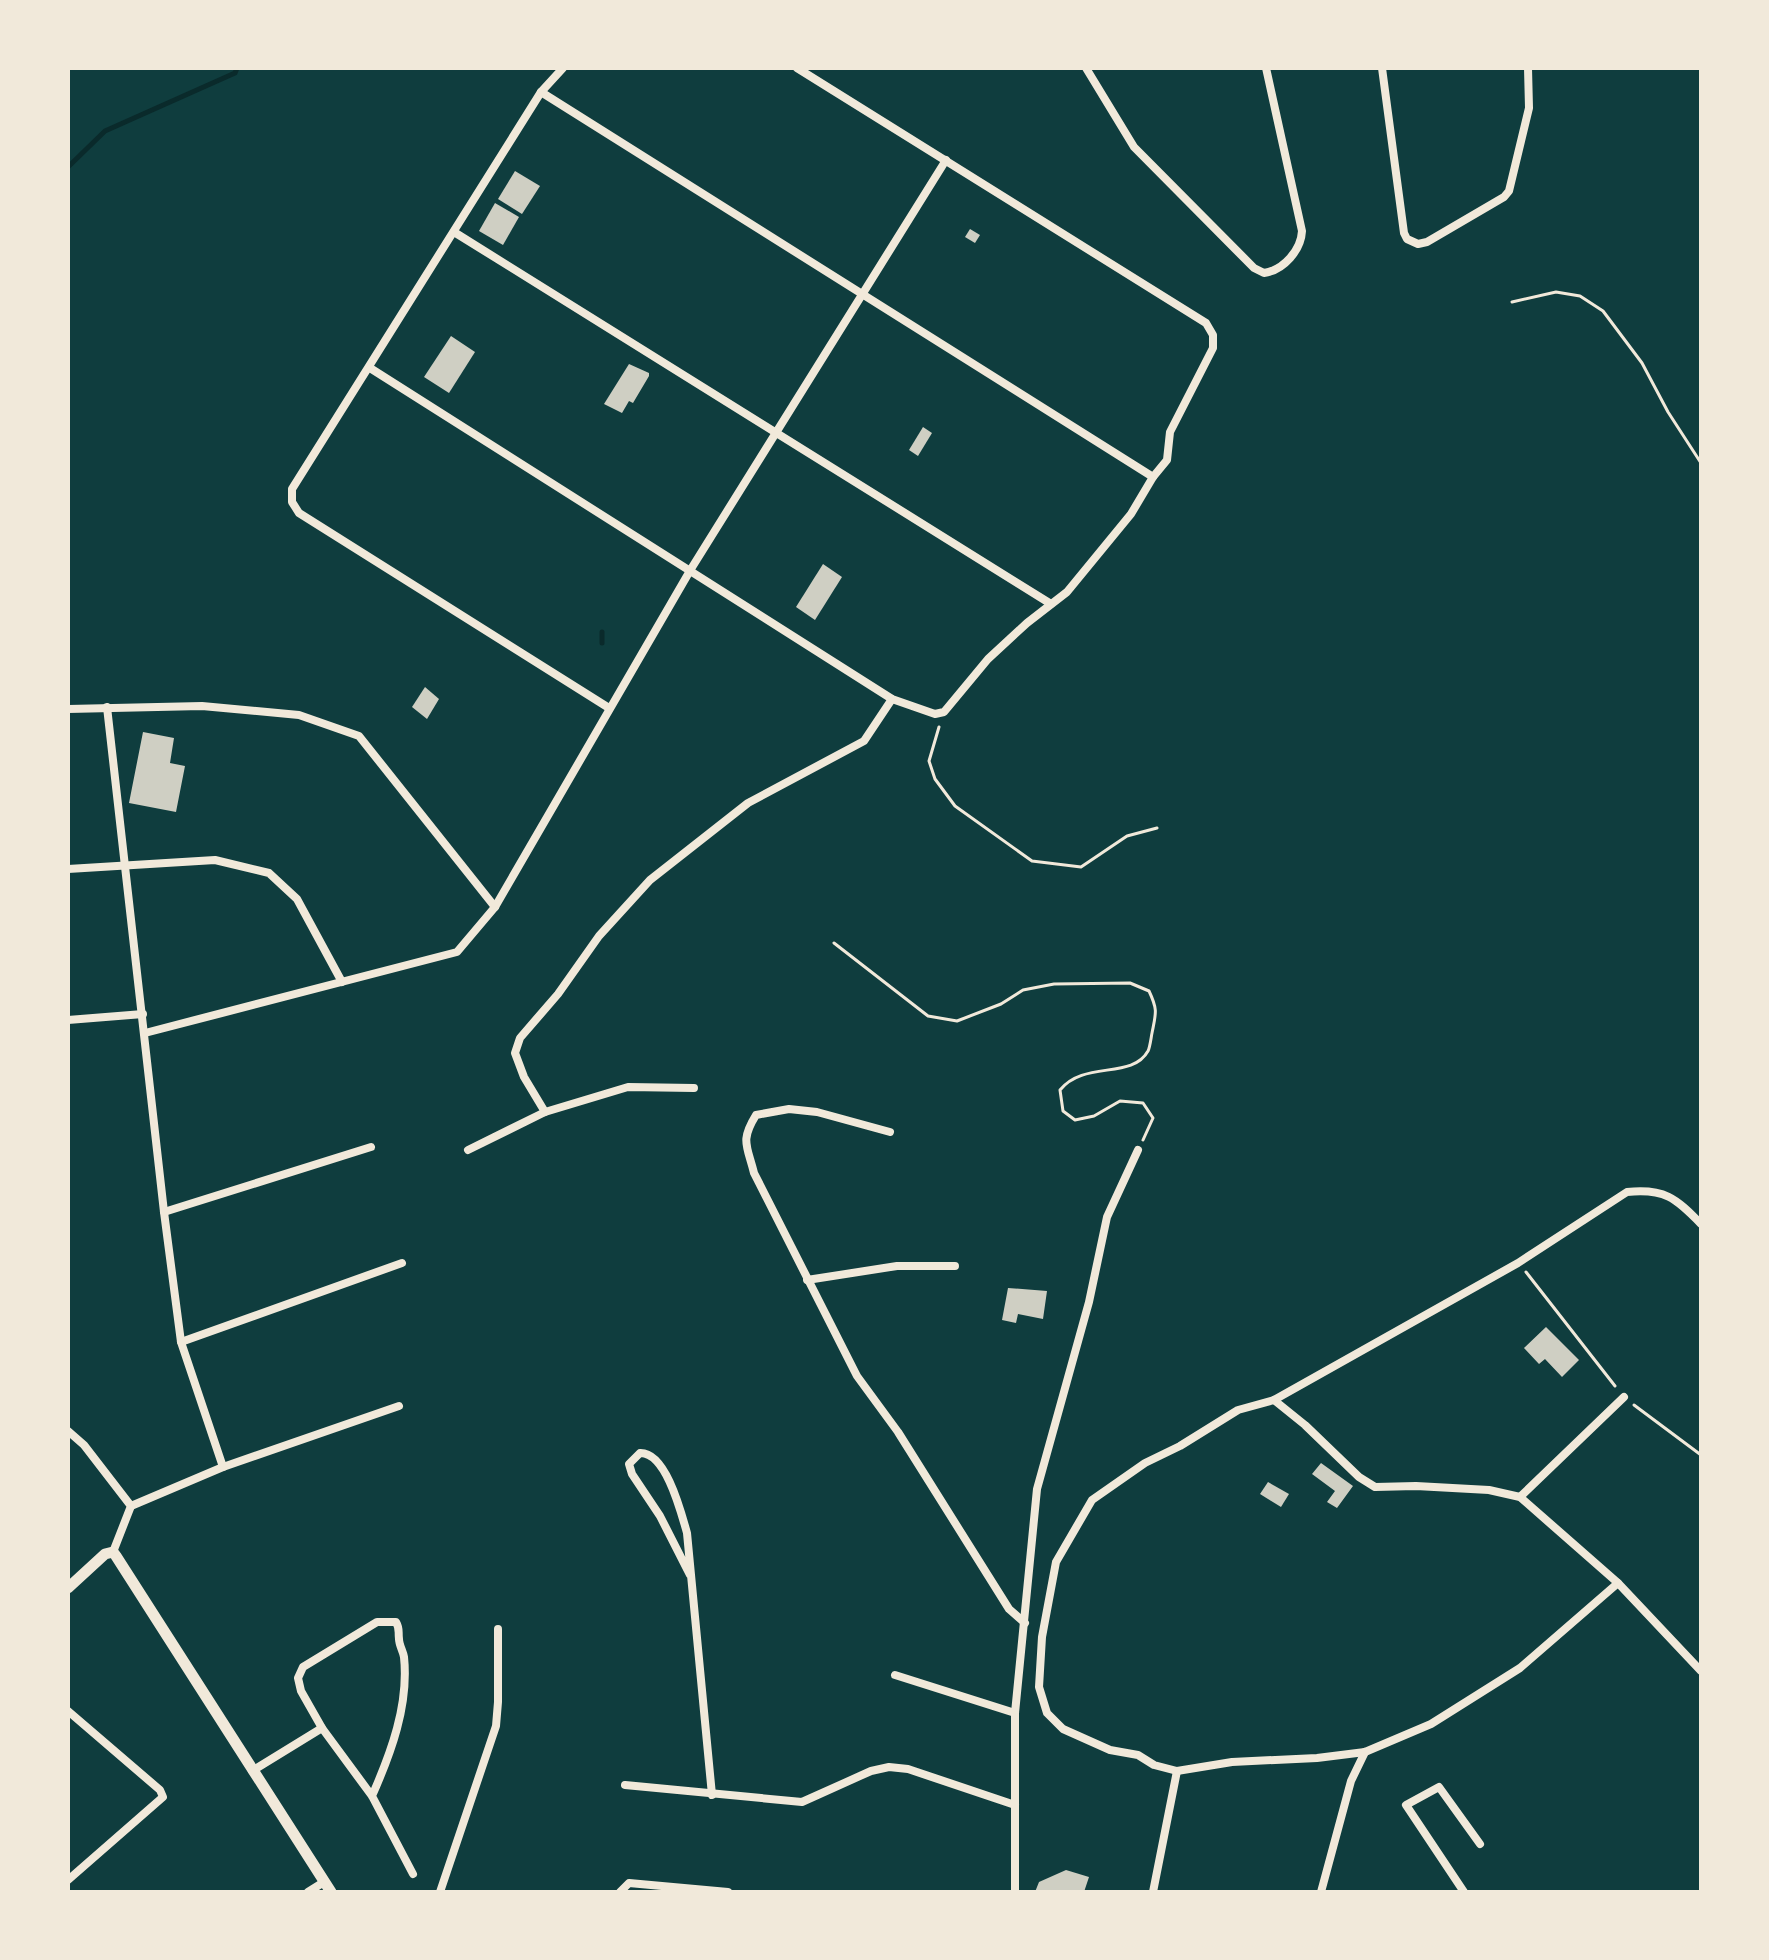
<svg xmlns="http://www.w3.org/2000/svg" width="1769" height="1960" font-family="Poppins,sans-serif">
<rect width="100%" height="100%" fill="#0f3d3e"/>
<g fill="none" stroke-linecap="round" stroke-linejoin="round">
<g stroke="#0a2a2b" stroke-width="5">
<polyline points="68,167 105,131 235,73 237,68"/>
<polyline points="602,632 602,643"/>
</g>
</g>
<g fill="#cfcfc3">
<polygon points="515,171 540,186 522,214 498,199"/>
<polygon points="495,203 519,217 503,245 479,231"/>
<polygon points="970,229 980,235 975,243 965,237"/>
<polygon points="451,336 475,352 449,393 424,377"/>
<polygon points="629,364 649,373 649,376 633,403 629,401 622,413 604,404"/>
<polygon points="923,427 932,433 918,456 909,450"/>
<polygon points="823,564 842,577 815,620 796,607"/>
<polygon points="425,687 439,699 427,719 412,707"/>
<polygon points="143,732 174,738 170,763 185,766 176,812 129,803"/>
<polygon points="1008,1288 1047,1291 1043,1319 1018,1314 1016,1323 1002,1320"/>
<polygon points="1546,1327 1579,1360 1562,1377 1545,1359 1539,1364 1524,1348"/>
<polygon points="1321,1463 1353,1486 1337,1508 1327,1502 1335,1491 1312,1474"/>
<polygon points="1268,1482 1289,1494 1281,1507 1260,1494"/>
<polygon points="1066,1870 1089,1877 1084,1892 1035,1892 1039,1882"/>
</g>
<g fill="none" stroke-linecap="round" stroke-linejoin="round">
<g stroke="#f1e9da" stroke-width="3">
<polyline points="1512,302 1556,292 1580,296 1603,311 1642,363 1668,412 1701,463"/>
<polyline points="939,727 929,761 935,779 955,806 1032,861 1081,867 1127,836 1157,828"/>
<path d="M834,943l94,73 29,5 44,-17 22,-14 31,-6 76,-1 19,8c9,19 7,22 3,42 -1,5 -2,14 -4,18 -16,29 -64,9 -88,39l3,21 12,9 19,-4 26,-15 23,2 10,15 -10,22"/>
<polyline points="1526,1272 1615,1386"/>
<polyline points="1634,1405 1701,1455"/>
</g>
<g stroke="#f1e9da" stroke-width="8">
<polyline points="563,68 541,92 292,489 292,502 299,513 609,708"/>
<path d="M1086,68l48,79 120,121 10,5c20,-3 37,-23 38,-42l-36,-163"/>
<polyline points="1382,68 1404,233 1407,239 1418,244 1427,242 1504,197 1509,191 1529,108 1528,68"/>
<polyline points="541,92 1153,477 1167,460 1170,432 1213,348 1213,335 1206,323 797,68"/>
<polyline points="454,232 1051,604"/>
<polyline points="370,368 892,699 935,714 944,712 988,659 1027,623 1067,592 1131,514 1153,477"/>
<polyline points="107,707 164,1212 181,1342 223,1467"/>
<polyline points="68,709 202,706 299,715 359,736 495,907"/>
<polyline points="68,869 215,860 269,873 297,899 342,982"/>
<polyline points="68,1020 143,1014"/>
<polyline points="145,1033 457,952 495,907 691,569 946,160"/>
<polyline points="545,1112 524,1077 515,1053 520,1038 558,994 599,936 650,880 748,803 864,741 892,699"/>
<path d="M890,1132l-73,-20 -28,-3 -33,6c-16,26 -9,30 -2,58l103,203 41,56 111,177 16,14"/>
<polyline points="468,1150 545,1112 628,1087 694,1088"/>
<polyline points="164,1212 371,1147"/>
<polyline points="807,1280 897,1266 955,1266"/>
<polyline points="181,1342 402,1263"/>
<polyline points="1274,1400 1305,1425 1359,1477 1375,1487 1416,1486 1489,1490 1520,1497 1618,1583 1701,1671"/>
<polyline points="68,1431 84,1445 131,1506 113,1552"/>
<polyline points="1520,1497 1624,1397"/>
<polyline points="131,1506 223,1467 399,1406"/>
<path d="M690,1575l-30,-59 -28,-42 -3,-10 11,-11c26,-1 41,59 47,80l25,262"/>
<path d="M1618,1583l-98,85 -89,56 -66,28 -48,6 -85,4 -55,9 -23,-6 -16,-10 -28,-5 -47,-21 -16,-16 -8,-26 3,-50 14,-75 36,-62 53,-37 35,-17 58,-36 36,-10 244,-137 109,-71c37,-4 49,6 74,32"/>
<polyline points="895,1675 1015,1713"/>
<polyline points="68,1711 160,1790 163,1797 68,1880"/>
<polyline points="252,1771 322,1728"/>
<polyline points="625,1785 802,1802 871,1771 889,1767 908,1769 1015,1805"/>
<path d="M372,1796c19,-43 37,-91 32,-139 -1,-6 -5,-12 -5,-18 -1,-8 1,-10 -3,-17h-19l-74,45 -5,11 3,13 21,37 50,68 41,78"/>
<polyline points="308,1892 324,1882"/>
<polyline points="440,1892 496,1726 498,1702 498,1629"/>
<polyline points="620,1892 629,1883 728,1892"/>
<polyline points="1015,1892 1015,1713 1037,1489 1089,1302 1107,1217 1138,1150"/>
<polyline points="1153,1892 1177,1771"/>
<polyline points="1321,1892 1351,1781 1365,1752"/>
<polyline points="1464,1892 1406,1805 1439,1787 1480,1844"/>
</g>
<polyline stroke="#f1e9da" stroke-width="11" points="68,1588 105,1554 113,1552 116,1556 331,1892"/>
</g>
<rect width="1769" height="1960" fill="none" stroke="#f1e9da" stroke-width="140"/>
</svg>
